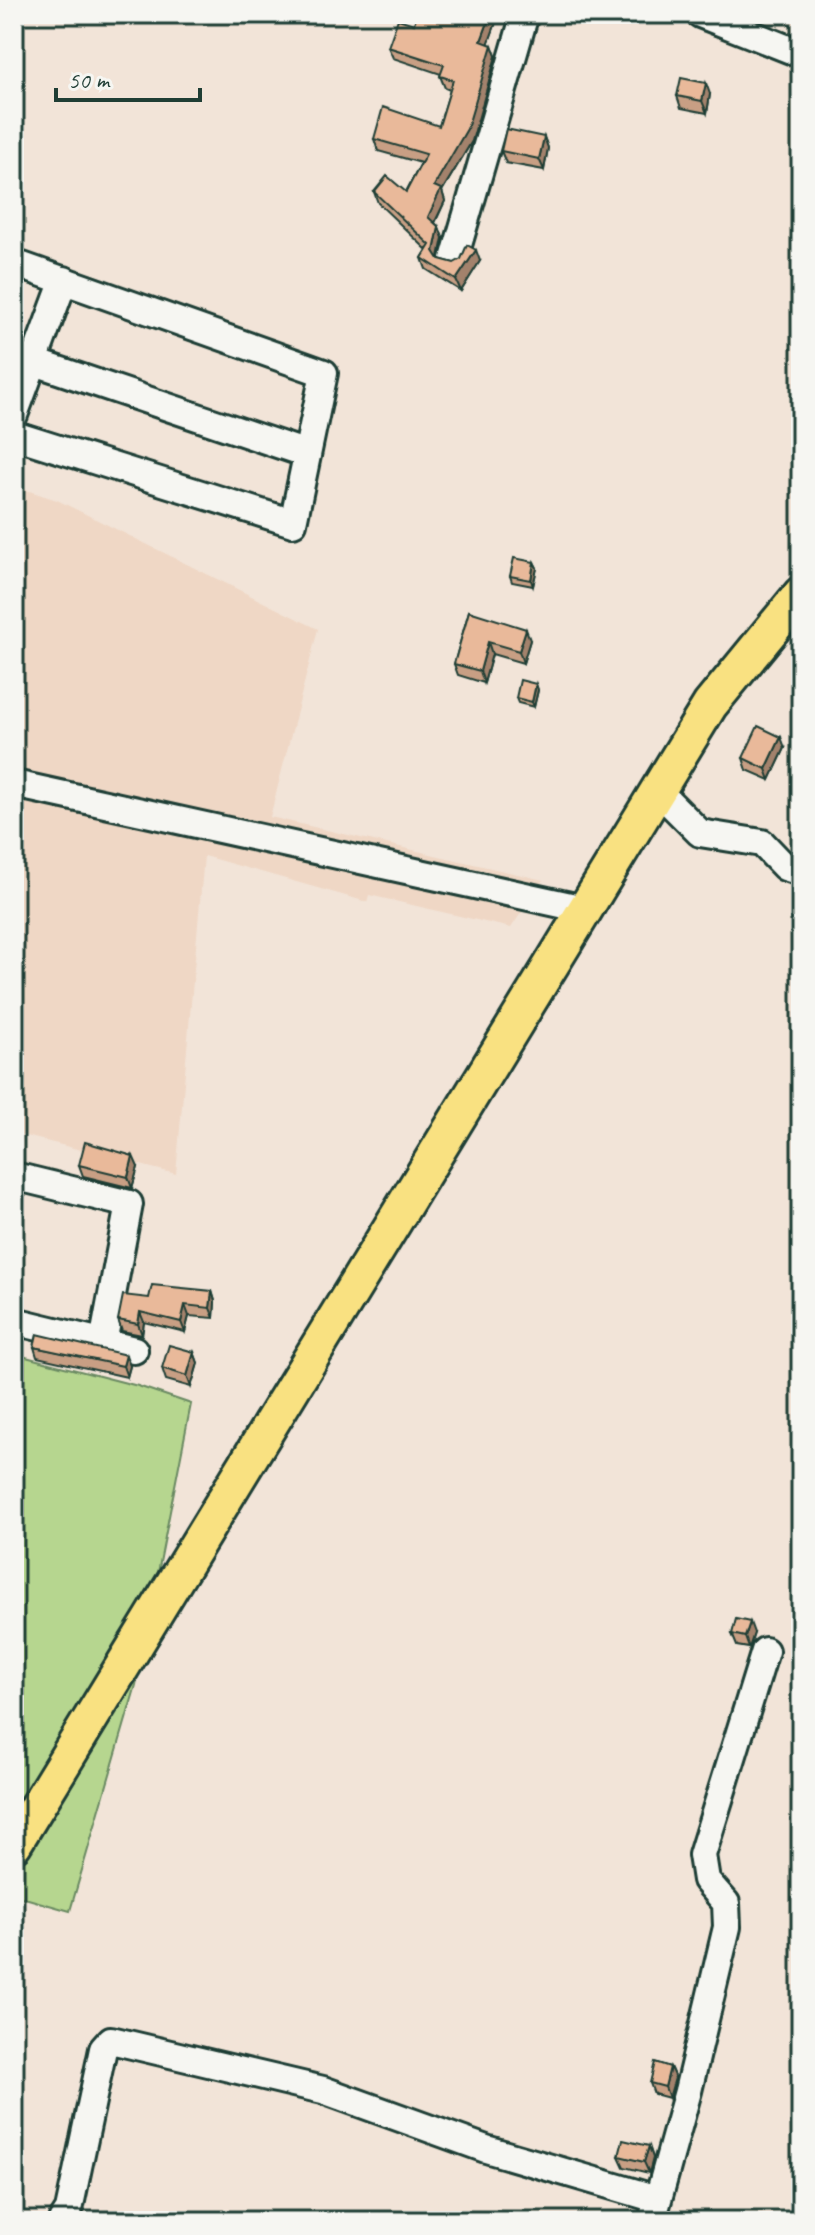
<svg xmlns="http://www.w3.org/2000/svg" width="815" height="2235" font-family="Caveat,sans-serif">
<rect width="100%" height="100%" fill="#f2e4d8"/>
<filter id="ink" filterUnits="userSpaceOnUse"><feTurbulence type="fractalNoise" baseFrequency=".0125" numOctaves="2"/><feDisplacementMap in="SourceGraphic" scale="16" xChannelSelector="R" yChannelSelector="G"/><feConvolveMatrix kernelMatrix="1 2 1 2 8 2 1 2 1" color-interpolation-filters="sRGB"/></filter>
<g filter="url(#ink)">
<polygon fill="#efd7c5" points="14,486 57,500 318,629 270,817 543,880 511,928 369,895 367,902 204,856 176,1174 14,1133"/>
<polygon fill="#b6d68f" stroke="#6a8a62" stroke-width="2" points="14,1354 138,1386 191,1404 136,1685 70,1911 14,1895"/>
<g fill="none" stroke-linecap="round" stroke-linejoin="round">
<g stroke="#1f3d34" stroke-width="32">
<g id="minor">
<polyline points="700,14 801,54"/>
<polyline points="454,259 525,14"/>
<polyline points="14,263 324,373 293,523 14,435"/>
<polyline points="14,355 307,454"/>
<polyline points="14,415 64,280"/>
<polyline points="14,784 584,909"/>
<polyline points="657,790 700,833 762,843 785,867 801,872"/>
<polyline points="14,1176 129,1204 103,1343"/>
<polyline points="14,1321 134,1350"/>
<polyline points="62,2221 69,2210 103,2049 111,2040 323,2090 486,2149 657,2199"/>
<polyline points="652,2221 688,2091 727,1927 726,1903 706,1880 702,1855 765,1651"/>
</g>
</g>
<g stroke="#1f3d34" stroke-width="40">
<polyline id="major" points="14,1844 710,705 801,594"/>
</g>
<use href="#minor" stroke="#f6f6f2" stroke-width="26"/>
<use href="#major" stroke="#f9e181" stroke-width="34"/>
</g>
<g fill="#c89f84" stroke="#1f3d34" stroke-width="2">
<polygon points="417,14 499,14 488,44 492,45 496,56 472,141 442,191 445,201 435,223 439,227 443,238 439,259 454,263 480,261 461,291 426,269 422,258 427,250 378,203 374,192 406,192 421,163 378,151 374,139 439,126 450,90 445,88 440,76 441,74 393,58 388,47 414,24"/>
<polygon points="710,94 707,113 681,108 677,96"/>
<polygon points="544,137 548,148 544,170 506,163 501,151"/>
<polygon points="534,562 537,568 533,586 512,582 510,576"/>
<polygon points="469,611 530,640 523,663 492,654 484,683 458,675 454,664"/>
<polygon points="536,684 538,690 534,707 518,703 516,698"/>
<polygon points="785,748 770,780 747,770 743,758"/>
<polygon points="79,1165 138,1167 132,1188 83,1176"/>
<polygon points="212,1291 215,1301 214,1318 189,1316 185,1332 144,1322 142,1335 122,1331 118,1320 149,1298"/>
<polygon points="34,1347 130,1366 127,1377 37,1357"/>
<polygon points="194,1352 198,1363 191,1387 166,1380 162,1368"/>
<polygon points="754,1633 749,1648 737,1646 732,1634"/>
<polygon points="670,2067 675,2078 669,2098 654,2094 650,2083"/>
<polygon points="649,2146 653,2158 649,2173 624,2167 619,2156"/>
</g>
<g fill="#a3826c" stroke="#1f3d34" stroke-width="2">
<polygon points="491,14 499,14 485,53 481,41"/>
<polygon points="492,45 496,56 472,141 442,191 445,201 432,228 428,217 434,186"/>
<polygon points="706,83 710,94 707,113 702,101"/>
<polygon points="544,137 548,148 544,170 539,159"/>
<polygon points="439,227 443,238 438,262 434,251"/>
<polygon points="476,250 480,261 461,291 456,280"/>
<polygon points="534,562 537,568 533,586 531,580"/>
<polygon points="526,629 530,640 523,663 519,651"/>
<polygon points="488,642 492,654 484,683 480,671"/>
<polygon points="536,684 538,690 534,707 532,702"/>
<polygon points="781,737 785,748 770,780 766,769"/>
<polygon points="15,1130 19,1141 15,1160 14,1134"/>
<polygon points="133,1156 138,1167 132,1188 128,1177"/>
<polygon points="212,1291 215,1301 214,1318 210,1308"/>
<polygon points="185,1305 189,1316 185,1332 181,1322"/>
<polygon points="140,1312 144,1322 142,1335 138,1324"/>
<polygon points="194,1352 198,1363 191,1387 187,1376"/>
<polygon points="126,1355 130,1366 127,1377 123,1366"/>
<polygon points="750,1622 754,1633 749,1648 745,1637"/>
<polygon points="670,2067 675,2078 669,2098 665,2087"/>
<polygon points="649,2146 653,2158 649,2173 644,2162"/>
</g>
<g fill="#e9b99a" stroke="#1f3d34" stroke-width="2">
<polygon points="417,14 491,14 481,41 492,45 467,129 434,186 441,189 428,217 439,227 434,251 439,259 454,263 461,259 467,245 476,250 456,280 422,258 430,245 374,192 387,176 406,192 426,154 374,139 383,107 439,126 453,80 440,76 444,65 388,47 398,19 414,24"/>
<polygon points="681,78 706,83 702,101 677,96"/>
<polygon points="506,129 544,137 539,159 501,151"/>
<polygon points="514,558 534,562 531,580 510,576"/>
<polygon points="469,611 526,629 519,651 488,642 480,671 454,664"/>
<polygon points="520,680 536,684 532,702 516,698"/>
<polygon points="758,726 781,737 766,769 743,758"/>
<polygon points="85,1142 133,1156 128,1177 79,1165"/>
<polygon points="152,1285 212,1291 210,1308 185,1305 181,1322 140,1312 138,1324 118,1320 123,1295 149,1298"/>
<polygon points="37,1334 126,1355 123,1366 34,1347"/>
<polygon points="169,1345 194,1352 187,1376 162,1368"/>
<polygon points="736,1619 750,1622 745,1637 732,1634"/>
<polygon points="655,2062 670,2067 665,2087 650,2083"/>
<polygon points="623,2140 649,2146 644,2162 619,2156"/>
</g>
</g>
<rect width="815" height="2235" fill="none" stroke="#f6f6f2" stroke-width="48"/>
<rect x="24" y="24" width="767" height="2187" fill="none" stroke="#1f3d34" stroke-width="3" filter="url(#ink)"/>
<path d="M56 88v12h144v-12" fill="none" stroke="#1f3d34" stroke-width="4"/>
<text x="68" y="88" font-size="24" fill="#1f3d34" stroke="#f6f6f2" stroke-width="6" paint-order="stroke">50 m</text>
</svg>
